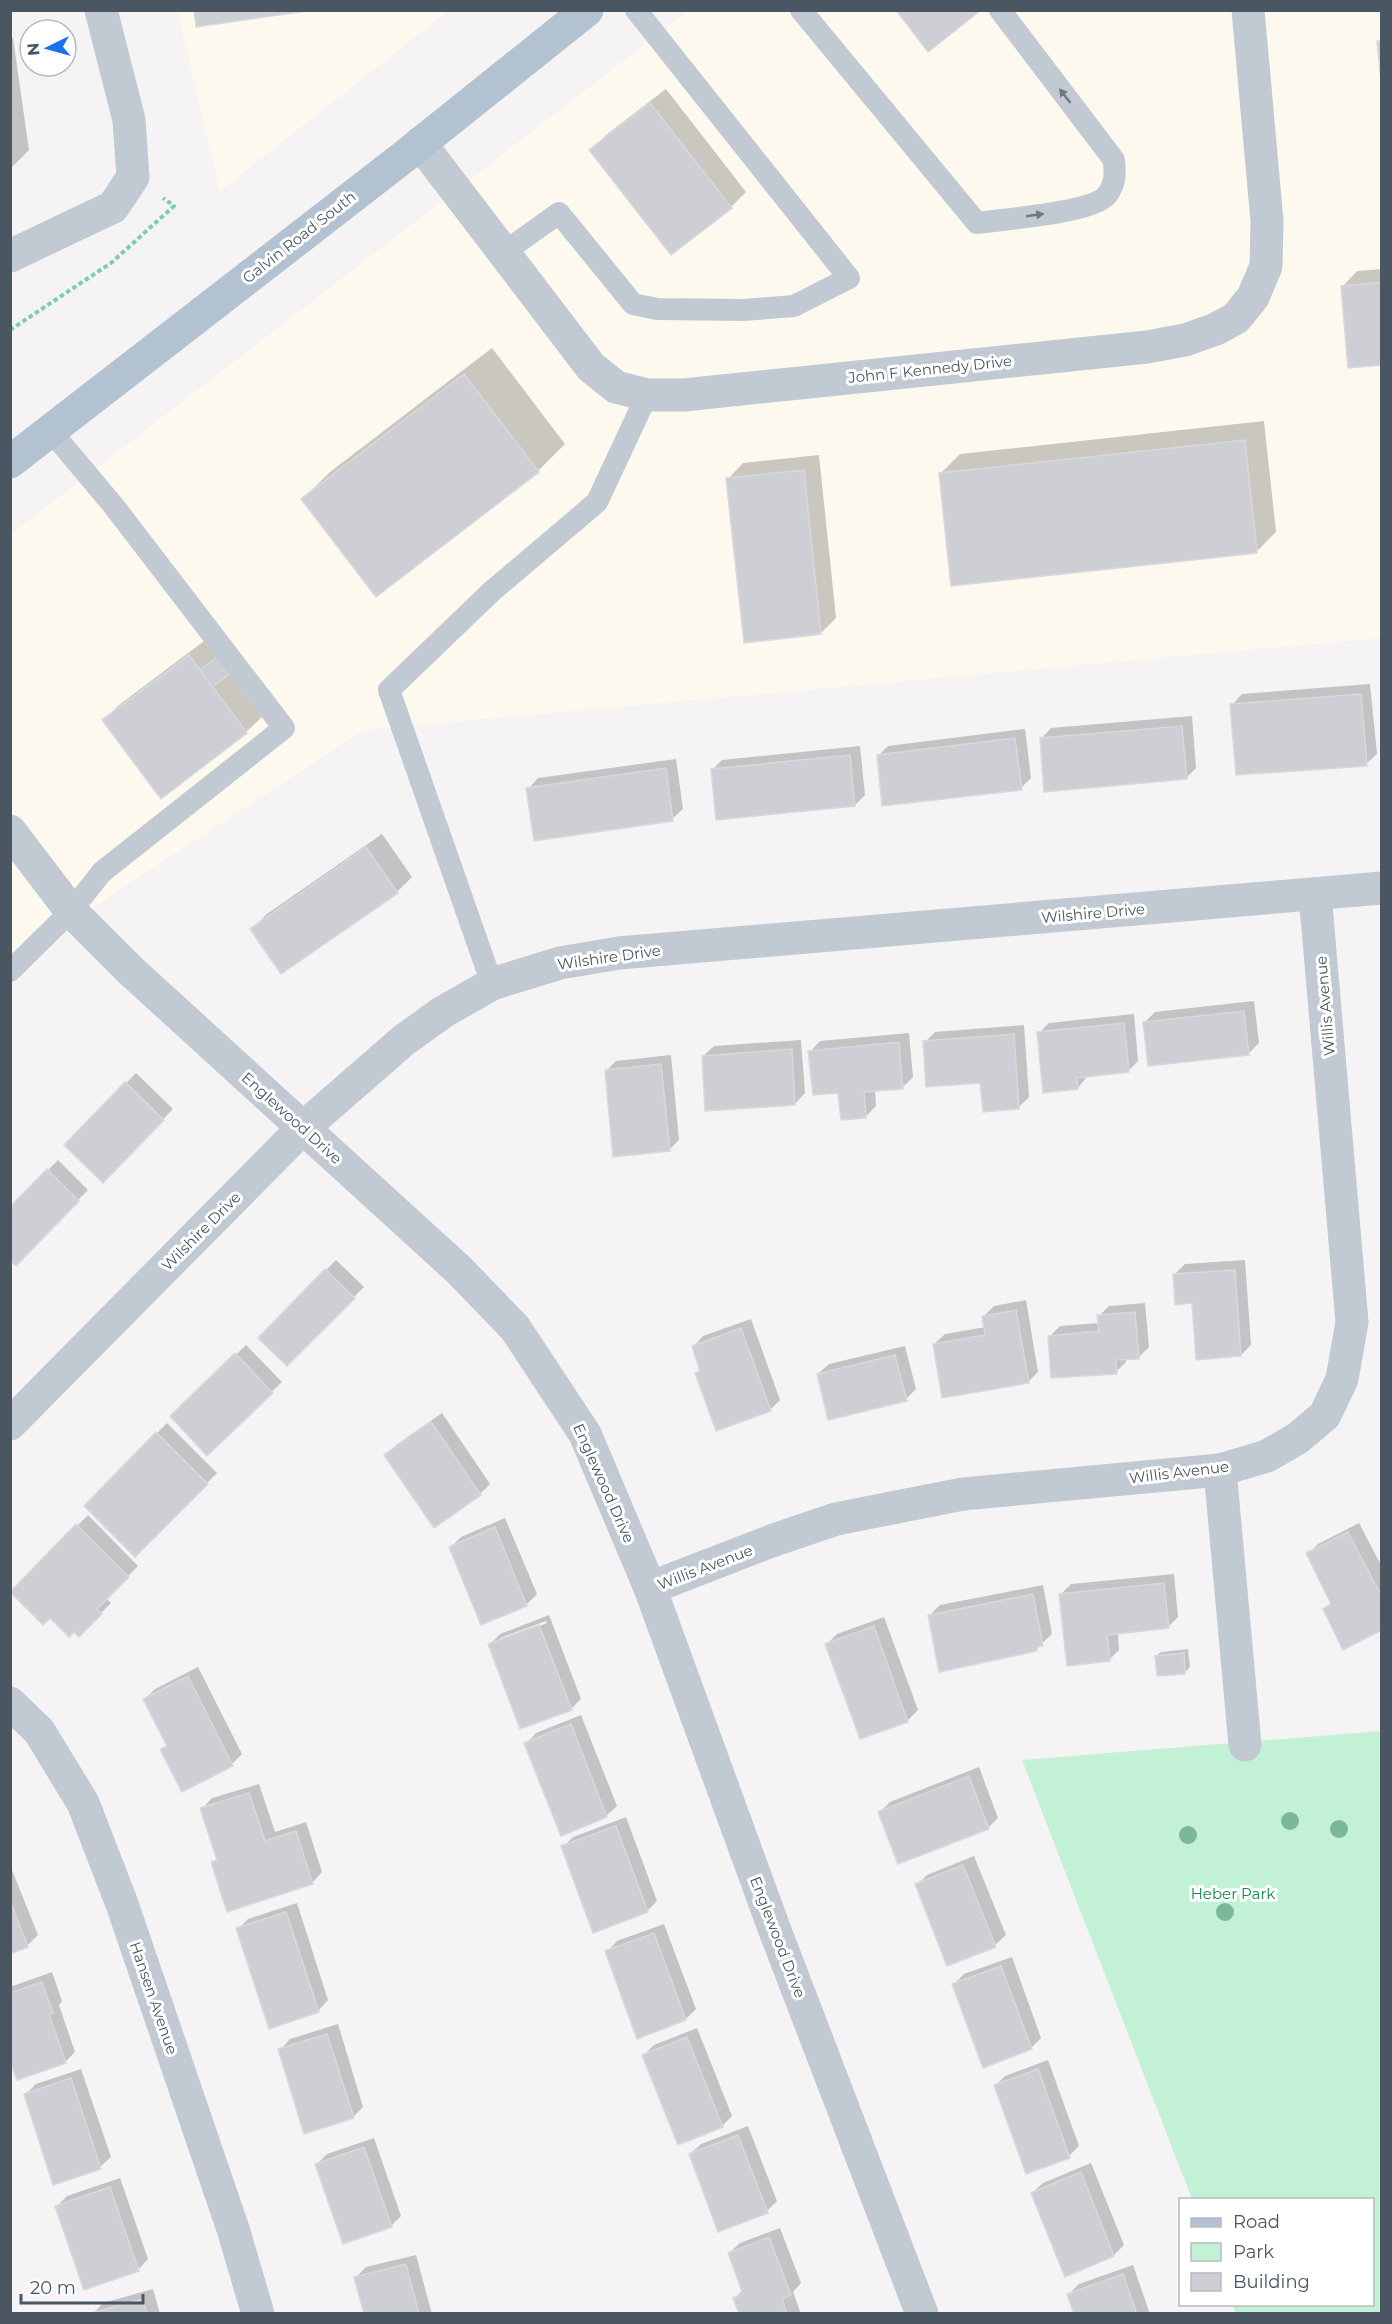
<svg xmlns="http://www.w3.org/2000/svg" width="1392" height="2324" font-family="Montserrat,sans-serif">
<rect width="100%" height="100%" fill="#f5f3f3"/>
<g fill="#fdf9ef">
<polygon points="177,10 448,11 220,191"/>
<polygon points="688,11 1381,11 1381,638 364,730 104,900 11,981 11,534"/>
</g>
<polygon fill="#c3f1d5" points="1381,1731 1381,2313 1236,2313 1232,2305 1372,2304 1372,2200 1192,2199 1022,1760"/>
<g fill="#0003" fill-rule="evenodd">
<polygon points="10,38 13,38 29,150 10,169"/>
<polygon points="666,89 746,192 731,207 591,150 606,135"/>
<polygon points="1382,269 1382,364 1342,287 1357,271"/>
<polygon points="492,348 565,444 538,471 303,499 330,472"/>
<polygon points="1264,421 1276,532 1256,552 940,474 960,454"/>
<polygon points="819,455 836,618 821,633 728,479 743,463"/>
<polygon points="204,641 262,717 246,732 104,720 119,705"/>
<polygon points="1370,684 1377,754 1366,764 1232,705 1242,694"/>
<polygon points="1192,716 1196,768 1186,778 1041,739 1051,728"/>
<polygon points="1025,729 1031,778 1021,788 878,756 888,746"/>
<polygon points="860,746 865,795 855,805 712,770 722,760"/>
<polygon points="676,759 683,809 672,819 528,789 538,778"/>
<polygon points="382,834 412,877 397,892 252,929 267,914"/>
<polygon points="1254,1001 1259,1043 1249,1053 1145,1022 1155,1012"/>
<polygon points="1134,1014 1138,1061 1128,1071 1088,1075 1078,1088 1039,1033 1049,1023"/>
<polygon points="1024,1025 1029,1097 1019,1107 925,1042 935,1032"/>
<polygon points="909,1033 913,1077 902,1088 875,1090 876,1106 866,1116 839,1091 810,1052 820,1041"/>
<polygon points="801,1040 805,1093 795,1104 703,1056 714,1046"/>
<polygon points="671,1055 679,1140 669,1150 606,1071 616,1061"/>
<polygon points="136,1073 173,1109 103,1181 66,1145"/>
<polygon points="58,1160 88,1190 16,1263 10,1209"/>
<polygon points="336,1260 364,1287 287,1364 260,1338"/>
<polygon points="1245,1260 1251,1345 1241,1355 1193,1302 1175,1274 1185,1264"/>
<polygon points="1026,1300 1038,1372 1028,1382 934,1344 945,1334 986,1327 984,1316 994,1306"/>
<polygon points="1145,1303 1149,1347 1138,1358 1126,1358 1126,1362 1116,1372 1050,1336 1060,1326 1100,1323 1099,1316 1109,1306"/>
<polygon points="751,1319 780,1400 770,1410 697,1373 701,1369 693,1347 703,1336"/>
<polygon points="246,1345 282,1382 207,1454 172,1416"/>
<polygon points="905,1346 916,1389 906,1399 818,1374 829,1364"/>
<polygon points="442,1413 490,1484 480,1494 435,1526 386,1455 396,1445"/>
<polygon points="167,1423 217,1473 135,1555 86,1506"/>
<polygon points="88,1515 138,1566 106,1598 111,1603 79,1635 12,1591"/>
<polygon points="505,1518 537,1594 527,1604 482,1623 451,1547 461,1537"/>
<polygon points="1359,1523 1382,1567 1382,1628 1325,1609 1332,1602 1308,1554 1318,1544"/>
<polygon points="1174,1574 1178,1617 1168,1627 1118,1632 1119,1650 1109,1660 1061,1594 1071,1584"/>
<polygon points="1043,1585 1052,1634 1036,1649 930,1615 940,1605"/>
<path d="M549,1615l32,84 -10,10 -81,-65 10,-10zM546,1621l1,2 -47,18v-3z"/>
<polygon points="884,1617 918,1710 908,1720 861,1737 827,1644 837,1634"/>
<polygon points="1188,1649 1190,1667 1185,1672 1156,1656 1161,1652"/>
<polygon points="198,1667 242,1754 232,1764 182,1790 162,1750 167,1744 145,1699 155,1689"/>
<polygon points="581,1715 617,1806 606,1816 526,1744 536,1733"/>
<polygon points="979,1767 998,1818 988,1828 880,1812 890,1802"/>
<polygon points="259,1784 275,1832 306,1822 322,1872 312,1883 213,1863 218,1858 202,1809 212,1798"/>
<polygon points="626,1817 657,1901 647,1911 563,1847 573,1837"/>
<polygon points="974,1856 1006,1935 995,1945 948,1964 917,1885 927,1875"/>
<polygon points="10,1865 38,1935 28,1945 10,1952"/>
<polygon points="297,1903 328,2000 318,2011 238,1929 248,1919"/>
<polygon points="664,1924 696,2009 686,2019 638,2037 607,1952 617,1941"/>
<polygon points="1012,1957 1041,2038 1031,2048 954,1984 964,1974"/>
<polygon points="52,1972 62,2001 59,2005 75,2052 65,2062 10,2056 10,1987"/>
<polygon points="338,2024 363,2107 353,2117 280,2050 290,2039"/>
<polygon points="697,2028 732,2116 722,2126 644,2055 654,2045"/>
<polygon points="1048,2060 1079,2146 1069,2156 995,2086 1005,2076"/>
<polygon points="81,2069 111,2157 100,2167 26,2094 36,2084"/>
<polygon points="748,2126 777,2201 767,2211 690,2154 701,2144"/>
<polygon points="374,2138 401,2216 391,2226 317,2164 327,2154"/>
<polygon points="1091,2163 1124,2245 1114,2255 1032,2193 1043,2183"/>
<polygon points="120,2178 148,2259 138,2270 57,2206 67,2196"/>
<polygon points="780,2228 801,2283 793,2292 801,2314 741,2314 735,2298 743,2290 729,2253 740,2243"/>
<polygon points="416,2255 432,2314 365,2314 356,2277 366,2267"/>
<polygon points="1133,2265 1150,2314 1076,2314 1069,2294 1079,2284"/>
<polygon points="153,2289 160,2314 93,2314 103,2303"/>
</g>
<g fill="#cdcfd5" stroke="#d7d9de" stroke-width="1.5">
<polygon points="194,10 306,10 306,11 196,27"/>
<polygon points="896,10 981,10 928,52"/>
<polygon points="1382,40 1382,90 1377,41"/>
<polygon points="650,103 732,208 671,255 589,150"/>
<polygon points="1382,282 1382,365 1348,368 1341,286"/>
<polygon points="464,374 539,472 376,597 301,499"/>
<polygon points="1245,440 1257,553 951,586 939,473"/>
<polygon points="804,470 821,634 744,643 726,478"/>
<polygon points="189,655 247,733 161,799 102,720"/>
<polygon points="220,655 232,672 212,687 200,670"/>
<polygon points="1361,694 1367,766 1236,775 1230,704"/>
<polygon points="1182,726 1187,779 1044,792 1040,738"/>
<polygon points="1015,738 1022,790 882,806 877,755"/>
<polygon points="850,755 855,806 716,820 711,769"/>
<polygon points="666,768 673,821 534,841 526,788"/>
<polygon points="366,847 398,893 281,974 250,929"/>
<polygon points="1244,1011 1249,1055 1148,1066 1143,1022"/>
<polygon points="1124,1023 1129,1072 1077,1078 1078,1089 1043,1093 1037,1032"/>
<polygon points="1014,1034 1019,1109 983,1112 980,1083 926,1087 923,1041"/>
<polygon points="899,1042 903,1089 864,1092 866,1118 841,1120 838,1093 813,1095 808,1051"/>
<polygon points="792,1049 795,1105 705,1111 702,1056"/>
<polygon points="661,1064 670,1151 613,1157 605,1070"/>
<polygon points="125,1082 164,1120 103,1183 64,1145"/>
<polygon points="47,1169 79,1201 16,1266 10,1260 10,1207"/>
<polygon points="325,1269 355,1298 287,1366 258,1338"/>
<polygon points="1235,1270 1241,1356 1196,1360 1192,1303 1175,1305 1173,1274"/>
<polygon points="1016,1310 1029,1383 942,1398 933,1344 985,1335 982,1316"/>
<polygon points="1135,1312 1139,1359 1116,1360 1117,1374 1051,1378 1048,1336 1099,1331 1097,1315"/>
<polygon points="741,1328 771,1411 716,1431 695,1373 700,1371 692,1346"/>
<polygon points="235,1353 273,1393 207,1456 170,1416"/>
<polygon points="895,1355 907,1401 828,1420 817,1374"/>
<polygon points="431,1422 481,1495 434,1528 384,1455"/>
<polygon points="156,1432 208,1484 135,1557 84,1506"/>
<polygon points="76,1524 129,1577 97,1609 102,1614 79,1637 74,1632 69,1637 50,1618 43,1625 10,1592"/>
<polygon points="495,1527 527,1606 481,1625 449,1547"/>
<polygon points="1348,1532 1382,1597 1382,1630 1343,1650 1323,1609 1331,1604 1306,1553"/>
<polygon points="1164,1583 1169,1628 1107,1635 1110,1661 1067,1666 1059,1594"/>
<polygon points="1033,1594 1043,1646 1037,1647 1037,1651 939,1672 928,1615"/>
<polygon points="539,1625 572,1710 520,1729 488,1644"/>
<polygon points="874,1626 908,1722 860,1739 825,1644"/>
<polygon points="1184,1653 1185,1674 1157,1676 1155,1656"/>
<polygon points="188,1676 233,1766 182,1792 160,1749 167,1746 143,1699"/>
<polygon points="571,1724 607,1817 561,1836 524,1743"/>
<polygon points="969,1776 989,1829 898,1864 878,1812"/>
<polygon points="249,1793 265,1841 296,1831 313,1884 227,1912 211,1862 217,1860 200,1808"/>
<polygon points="616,1826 648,1912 593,1933 561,1846"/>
<polygon points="963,1865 996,1947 947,1966 915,1884"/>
<polygon points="10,1900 28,1947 10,1954"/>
<polygon points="286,1912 319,2012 269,2029 236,1928"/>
<polygon points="654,1933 686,2020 637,2039 605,1951"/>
<polygon points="1001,1966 1032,2049 983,2068 952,1984"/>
<polygon points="42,1982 53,2013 49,2014 66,2063 17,2080 10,2061 10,1993"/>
<polygon points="327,2034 354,2118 304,2134 278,2049"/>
<polygon points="687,2037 723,2127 678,2145 642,2055"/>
<polygon points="1038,2069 1070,2158 1026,2174 994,2085"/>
<polygon points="71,2078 101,2169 53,2185 24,2094"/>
<polygon points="738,2135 768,2213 718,2232 689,2154"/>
<polygon points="364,2147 392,2227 343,2244 315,2164"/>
<polygon points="1081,2172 1114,2256 1065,2277 1031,2193"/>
<polygon points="110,2187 139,2271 84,2290 55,2206"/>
<polygon points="769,2237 791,2295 782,2299 787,2314 739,2314 733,2298 743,2294 728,2253"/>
<polygon points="406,2264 419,2314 364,2314 354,2277"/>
<polygon points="1123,2274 1137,2314 1074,2314 1067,2294"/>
<polygon points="143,2299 147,2314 91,2314 91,2313"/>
</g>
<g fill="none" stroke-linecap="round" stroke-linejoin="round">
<polyline stroke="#7ad0a6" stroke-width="4" stroke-dasharray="4.5 3" stroke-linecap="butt" points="10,330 111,263 174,206 163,198"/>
<g stroke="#c1cad2" stroke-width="22">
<path d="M801,10l176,213c26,-4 116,-10 130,-28 9,-12 8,-21 7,-35l-114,-150"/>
<polyline points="503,253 559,213 633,304 657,309 743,310 794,306 849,278 636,10"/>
<polyline points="10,971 71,911 102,872 284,728 113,505 50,430"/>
<polyline points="492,984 389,690 491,592 597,502 647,395"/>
</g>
<g stroke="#c1cad2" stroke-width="33">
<polyline points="420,143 591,367 616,387 647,395 684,395 1147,347 1185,340 1216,329 1236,318 1253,297 1266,266 1267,221 1248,10"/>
<polyline points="10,256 113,207 133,177 129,120 101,10"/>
<polyline points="10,831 71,911 130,970 459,1270 515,1328 585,1434 650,1588 774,1928 922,2314"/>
<polyline points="10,1424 303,1128 404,1040 443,1012 492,984 560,963 619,953 1382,888"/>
<polyline points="1220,1470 1245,1745"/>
<polyline points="650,1588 774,1540 836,1519 963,1494 1220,1470 1267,1456 1298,1438 1325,1415 1342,1379 1352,1322 1315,894"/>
<polyline points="10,1703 39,1731 83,1803 122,1904 234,2232 258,2314"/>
</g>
<polyline stroke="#b3c2d1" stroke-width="33" points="10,462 401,159 587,10"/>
</g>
<g fill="#7bb799">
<circle cx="1290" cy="1821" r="9"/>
<circle cx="1339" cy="1829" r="9"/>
<circle cx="1188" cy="1835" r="9"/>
<circle cx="1225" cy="1912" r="9"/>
</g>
<defs><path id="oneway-solid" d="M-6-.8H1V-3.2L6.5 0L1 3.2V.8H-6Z" transform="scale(1.5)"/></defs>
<g fill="#6e7983">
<use href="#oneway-solid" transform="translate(1065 96) rotate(-128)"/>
<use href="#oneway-solid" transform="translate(1035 215) rotate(-8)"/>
</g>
<g text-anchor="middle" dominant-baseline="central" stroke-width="6" stroke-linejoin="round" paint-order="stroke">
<g font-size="15" fill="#4a5661" stroke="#fff">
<text transform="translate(299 237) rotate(-38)">Galvin Road South</text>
<text transform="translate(930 369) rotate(-6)">John F Kennedy Drive</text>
<text transform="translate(1093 913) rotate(-5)">Wilshire Drive</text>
<text transform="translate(609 957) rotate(-8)">Wilshire Drive</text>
<text transform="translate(1325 1006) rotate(-95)">Willis Avenue</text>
<text transform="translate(292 1118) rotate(42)">Englewood Drive</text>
<text transform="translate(201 1231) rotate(-45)">Wilshire Drive</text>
<text transform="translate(1179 1472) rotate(-7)">Willis Avenue</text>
<text transform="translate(604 1483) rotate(66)">Englewood Drive</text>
<text transform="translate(705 1567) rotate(-21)">Willis Avenue</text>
<text transform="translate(778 1937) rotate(69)">Englewood Drive</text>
<text transform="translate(154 1998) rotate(71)">Hansen Avenue</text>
</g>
<g font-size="15" fill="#17864f" stroke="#fff">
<text x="1233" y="1893">Heber Park</text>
</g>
</g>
<rect width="1392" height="2324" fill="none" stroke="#4a5661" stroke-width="24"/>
<rect x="1179" y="2198" width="195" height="108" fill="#ffffff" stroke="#b7bbc0" stroke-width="1.5"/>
<rect x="1191" y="2218" width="30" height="9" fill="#b3c2d1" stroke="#b7bbc0" stroke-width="1.5"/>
<text x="1233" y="2228" font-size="18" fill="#4a5661">Road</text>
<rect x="1191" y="2243" width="30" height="18" fill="#c3f1d5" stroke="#b7bbc0" stroke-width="1.5"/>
<text x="1233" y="2258" font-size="18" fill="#4a5661">Park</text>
<rect x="1191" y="2273" width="30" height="18" fill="#cdcfd5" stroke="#b7bbc0" stroke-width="1.5"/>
<text x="1233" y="2288" font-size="18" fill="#4a5661">Building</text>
<g transform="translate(48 48) rotate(265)"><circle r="28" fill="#ffffff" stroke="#b7bbc0" stroke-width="1.5"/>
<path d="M0-4.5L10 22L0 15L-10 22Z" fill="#1a73e8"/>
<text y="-9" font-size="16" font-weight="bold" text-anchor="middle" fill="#4a5661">N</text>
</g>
<path d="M21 2294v9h122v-9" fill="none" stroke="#4a5661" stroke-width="3"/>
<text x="30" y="2294" font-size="18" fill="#4a5661" stroke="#ffffff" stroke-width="4.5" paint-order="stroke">20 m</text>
</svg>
